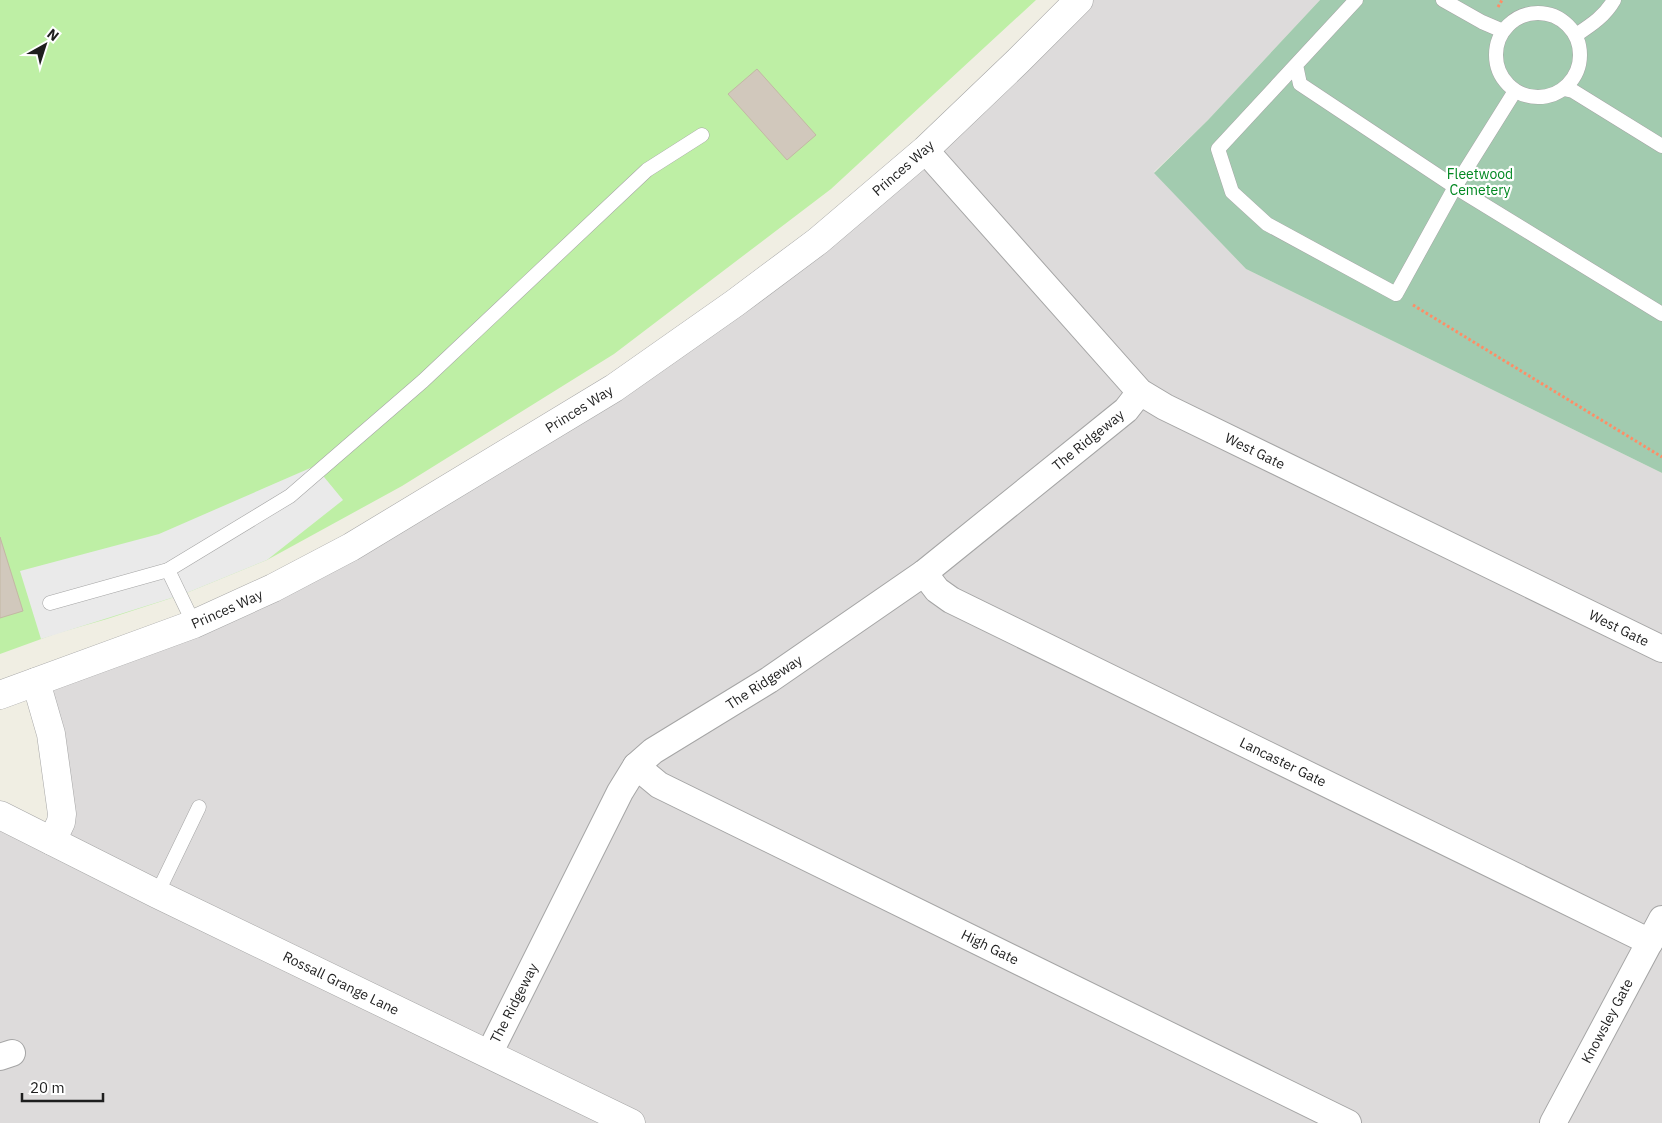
<svg xmlns="http://www.w3.org/2000/svg" width="1662" height="1123" font-family="'IBM Plex Sans',sans-serif">
<rect width="100%" height="100%" fill="#f0eee3"/>
<polygon fill="#dddbdb" points="1079,0 1320,0 1208,120 1154,172 1246,269 1662,473 1662,1123 0,1123 0,815 52,840 36,682 273,588 735,303"/>
<polygon fill="#beefa5" points="0,0 1036,0 831,189 614,354 402,486 267,560 184,594 107,619 55,634 0,654"/>
<polygon fill="#a2cbaf" points="1320,0 1662,0 1662,473 1246,269 1154,173 1208,120"/>
<polygon fill="#eaeaea" points="315,466 343,500 267,560 184,594 41,639 20,571 159,534"/>
<g fill="#d1c8bc" stroke="#c3b7a4">
<polygon points="757,69 816,135 787,160 728,94"/>
<polygon points="0,537 23,611 0,618"/>
</g>
<g fill="none" stroke-linecap="round" stroke-linejoin="round">
<g stroke="#a5a5a5" stroke-width="15">
<g id="service">
<polyline points="1443,0 1482,22 1503,31"/>
<circle cx="1538" cy="55" r="42"/>
<path d="M1576,35c15,-10 29,-19 38,-35"/>
<polyline points="1296,65 1300,84 1455,187 1396,294 1267,224 1232,192 1218,149 1356,0"/>
<polyline points="1564,89 1573,91 1662,146"/>
<polyline points="1515,91 1455,187 1662,314"/>
<polyline points="168,570 194,624"/>
<polyline points="50,603 168,570 290,496 423,381 647,170 702,135"/>
<polyline points="157,894 199,807"/>
</g>
</g>
<g stroke="#a5a5a5" stroke-width="28">
<g id="minor">
<polyline points="925,150 1140,392 1165,407 1662,649"/>
<polyline points="924,573 937,590 951,600 1650,942"/>
<polyline points="636,766 659,785 1348,1123"/>
<polyline points="489,1054 620,792 636,766 653,751 769,680 924,573 1126,410 1140,392"/>
<polyline points="0,1057 12,1053"/>
<polyline points="1553,1123 1662,919"/>
</g>
</g>
<g stroke="#a5a5a5" stroke-width="29">
<g id="tertiary">
<polyline points="36,682 51,734 62,814 61,822 52,841"/>
<polyline points="0,695 194,624 273,588 351,547 614,388 735,303 818,241 925,150 1018,61 1079,0"/>
<polyline points="0,815 157,894 631,1123"/>
</g>
</g>
<g stroke="#ff8d66" stroke-width="3" stroke-dasharray="2.5 2.5" stroke-linecap="butt">
<polyline points="1498,7 1502,0"/>
<polyline points="1413,305 1662,457"/>
</g>
<use href="#service" stroke="#fff" stroke-width="14"/>
<use href="#minor" stroke="#fff" stroke-width="26"/>
<use href="#tertiary" stroke="#fff" stroke-width="28"/>
</g>
<g text-anchor="middle" dominant-baseline="central" stroke-width="4.5" stroke-linejoin="round" paint-order="stroke">
<g font-size="14" fill="#1e1e1e" stroke="#fff">
<text transform="translate(903 168) rotate(-41)">Princes Way</text>
<text transform="translate(579 409) rotate(-32)">Princes Way</text>
<text transform="translate(1088 440) rotate(-39)">The Ridgeway</text>
<text transform="translate(1255 451) rotate(26)">West Gate</text>
<text transform="translate(227 609) rotate(-24)">Princes Way</text>
<text transform="translate(1619 628) rotate(26)">West Gate</text>
<text transform="translate(764 682) rotate(-33)">The Ridgeway</text>
<text transform="translate(1283 762) rotate(26)">Lancaster Gate</text>
<text transform="translate(990 947) rotate(26)">High Gate</text>
<text transform="translate(341 983) rotate(26)">Rossall Grange Lane</text>
<text transform="translate(514 1003) rotate(-63)">The Ridgeway</text>
<text transform="translate(1607 1021) rotate(-62)">Knowsley Gate</text>
</g>
<g font-size="14" fill="#018821" stroke="#fff">
<text x="1480" y="174">Fleetwood<tspan x="1480" dy="16">Cemetery</tspan></text>
</g>
</g>
<g transform="translate(45 45) rotate(39)" stroke="#ffffff" stroke-width="4" paint-order="stroke">
<path d="M0-4L9 19L0 12L-9 19Z" fill="#1e1e1e"/>
<text y="-8" font-size="14" font-weight="bold" text-anchor="middle" fill="#1e1e1e">N</text>
</g>
<path d="M22 1093v8h81v-8" fill="none" stroke="#1e1e1e" stroke-width="2.5"/>
<text x="30" y="1093" font-size="15" fill="#1e1e1e" stroke="#ffffff" stroke-width="4" paint-order="stroke">20 m</text>
</svg>
